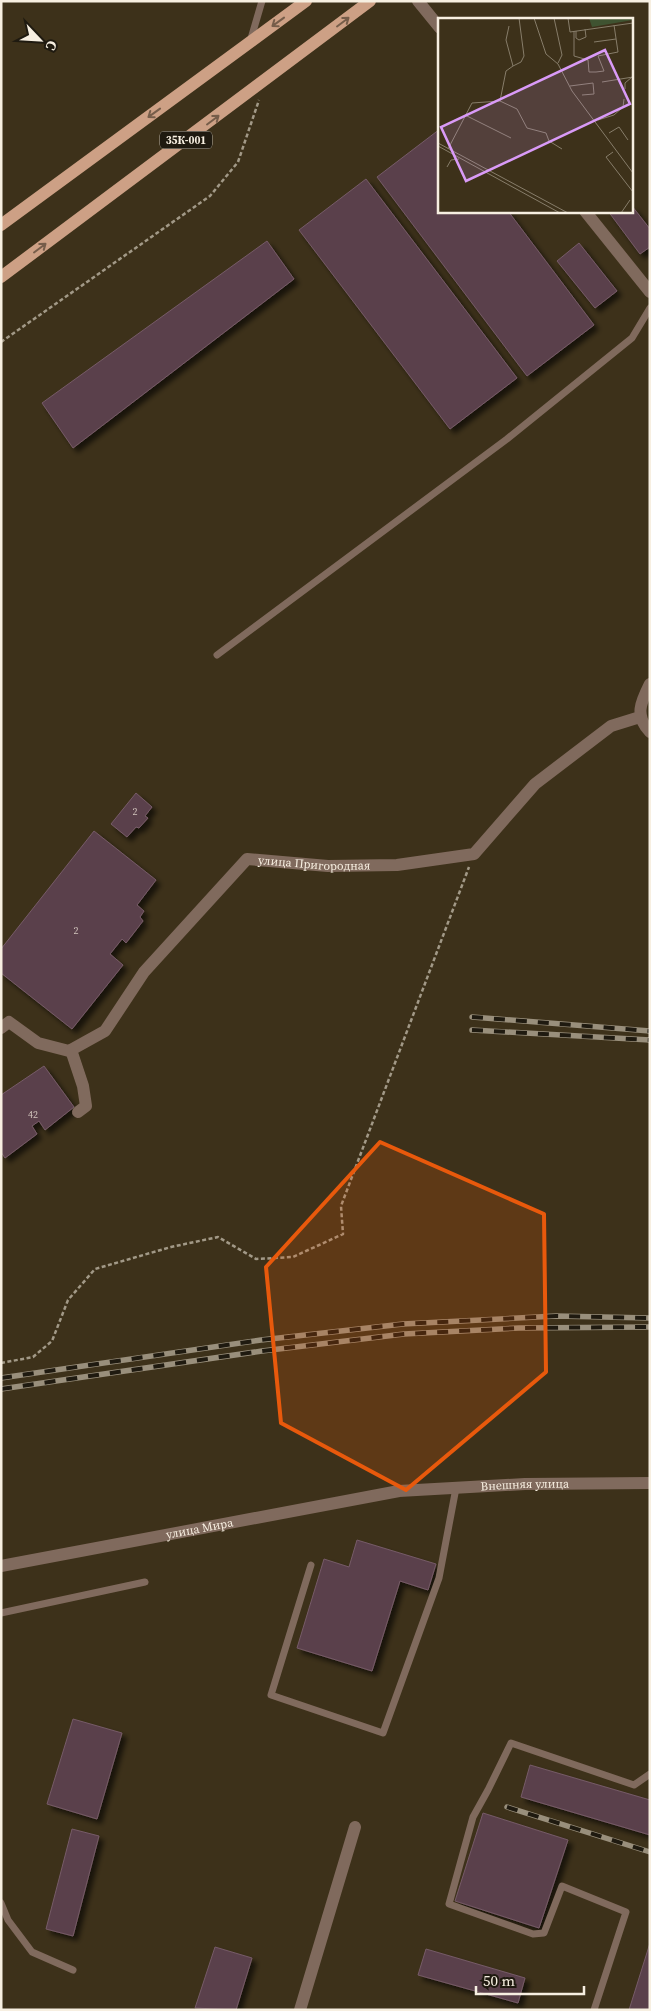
<svg xmlns="http://www.w3.org/2000/svg" width="651" height="2011" font-family="'Source Serif 4',serif">
<defs>
<filter id="shadow"><feDropShadow dx="4.5" dy="4.5" stdDeviation="2.5" flood-color="#0009"/></filter>
</defs>
<rect width="100%" height="100%" fill="#3d311a"/>
<g fill="#5a404c" stroke="#765b67" filter="url(#shadow)">
<polygon points="440,129 440,211 508,211 594,325 527,376 377,177"/>
<polygon points="366,179 517,378 450,429 299,230"/>
<polygon points="632,206 650,229 650,247 640,254 608,211 632,211"/>
<polygon points="267,241 294,279 73,448 42,403"/>
<polygon points="579,243 617,291 595,308 557,261"/>
<polygon points="136,793 152,807 145,816 148,818 139,828 136,827 127,837 111,824"/>
<polygon points="94,831 156,880 137,905 144,911 140,917 143,921 126,943 122,939 110,954 123,965 72,1029 1,973 1,949"/>
<polygon points="44,1066 74,1107 45,1130 39,1121 32,1126 37,1134 5,1158 1,1152 1,1095"/>
<polygon points="357,1540 436,1564 428,1590 400,1581 372,1671 297,1648 324,1559 349,1567"/>
<polygon points="73,1719 122,1733 97,1819 47,1804"/>
<polygon points="530,1765 650,1800 650,1835 521,1797"/>
<polygon points="483,1813 568,1840 539,1928 455,1901"/>
<polygon points="72,1829 99,1836 73,1936 46,1929"/>
<polygon points="650,1943 650,2010 629,2010"/>
<polygon points="215,1947 252,1958 236,2010 195,2008"/>
<polygon points="426,1949 525,1978 518,2003 418,1975"/>
</g>
<g fill="none" stroke-linecap="round" stroke-linejoin="round">
<g stroke="#a29987" stroke-width="2.5" stroke-dasharray="4 2.5" stroke-linecap="butt">
<polyline points="1,342 210,196 238,162 259,100"/>
<polyline points="1,1363 33,1357 52,1341 68,1300 95,1269 171,1247 218,1237 256,1259 293,1257 343,1234 341,1206 469,867"/>
</g>
<g stroke="#806a5d" stroke-width="7">
<polyline points="250,42 262,1"/>
<polyline points="217,655 507,439 632,338 650,308"/>
<polyline points="311,1565 271,1695 383,1733 439,1578 456,1488"/>
<polyline points="1,1613 145,1582"/>
<polyline points="1,1903 8,1920 32,1952 73,1970"/>
<polyline points="594,2010 626,1912 562,1886 544,1933 533,1934 449,1904 473,1817 488,1790 511,1743 634,1785 650,1774"/>
</g>
<g stroke="#806a5d" stroke-width="12">
<polyline points="418,1 440,28"/>
<polyline points="585,211 650,292"/>
<path d="M650,684c-9,18 -16,31 0,48"/>
<path id="s1" d="M1,1028l8,-6 29,21 31,8 36,-20 39,-59 103,-113 81,7 69,-1 77,-11 61,-70 76,-58 29,-9"/>
<polyline points="71,1050 83,1086 86,1106 78,1112"/>
<path id="s2" d="M1,1566l398,-75 126,-7 125,-1"/>
<polyline points="300,2010 355,1827"/>
</g>
<g stroke="#cda085" stroke-width="12">
<polyline points="1,225 306,1"/>
<polyline points="1,277 370,1"/>
</g>
<g stroke="#998f7c" stroke-width="5.5">
<g id="rail">
<polyline points="472,1017 650,1031"/>
<polyline points="472,1030 650,1040"/>
<polyline points="1,1378 261,1340 403,1324 556,1316 650,1318"/>
<polyline points="1,1389 262,1351 404,1334 519,1328 650,1327"/>
<polyline points="507,1807 650,1852"/>
</g>
</g>
<use href="#rail" stroke="#1f1a10" stroke-width="4" stroke-dasharray="11" stroke-linecap="butt"/>
</g>
<defs><path id="oneway-shaft" d="M-6 0H5M1.5-3L5.5 0L1.5 3" fill="none" stroke-width="1.6" stroke-linecap="round" stroke-linejoin="round" transform="scale(1.25)"/></defs>
<g stroke="#765d4a">
<use href="#oneway-shaft" transform="translate(278 22) rotate(144)"/>
<use href="#oneway-shaft" transform="translate(343 22) rotate(-37)"/>
<use href="#oneway-shaft" transform="translate(154 113) rotate(144)"/>
<use href="#oneway-shaft" transform="translate(213 120) rotate(-37)"/>
<use href="#oneway-shaft" transform="translate(40 248) rotate(-37)"/>
</g>
<path fill="#e8590c" fill-opacity="0.2" stroke="#e8590c" stroke-width="4" stroke-linejoin="round" d="M380,1142l164,72 2,158 -140,118 -125,-67 -15,-156z"/>
<g text-anchor="middle" dominant-baseline="central" stroke-width="4.5" stroke-linejoin="round" paint-order="stroke">
<g font-size="10" fill="#d0c3bc">
<text x="135" y="811">2</text>
<text x="76" y="930">2</text>
<text x="33" y="1114">42</text>
</g>
<rect fill="#1f1a10" stroke="#b6afa2" stroke-width="1" x="160" y="131.5" width="52" height="17" rx="4"/>
<g font-size="11" font-weight="bold" fill="#f7efe1">
<text x="186" y="140">35К-001</text>
</g>
<g font-size="12" fill="#f7efe1" stroke="#1f1a10">
<text stroke="none"><textPath href="#s1" startOffset="410">улица Пригородная</textPath></text>
<text stroke="none"><textPath href="#s2" startOffset="531">Внешняя улица</textPath></text>
<text stroke="none"><textPath href="#s2" startOffset="202">улица Мира</textPath></text>
</g>
</g>
<g transform="translate(438 18)">
<rect width="195" height="195" fill="#3d311a"/>
<path d="M151,0h44v2l-41,7z" fill="#3f5331"/>
<path fill="none" stroke="#877d6a" stroke-width="1" d="M96,0l12,36 12,10 14,27 61,82M116,0l8,37 -4,8M130,0l2,14 63,-9M71,8l-3,14 7,26 8,-4 3,-6 -5,-38M136,13v25l14,4 1,12h7l8,-1 -6,-15 20,-4 -4,-27M138,13v7l3,2 7,-3 -1,-8M156,24l22,-3M164,64l31,-5M132,68l23,-3 1,11 -12,1M187,71v-6l7,-6M62,83l17,8 10,19 19,5 3,8 13,8M27,97l46,23M160,102l16,-5 9,-8 1,-8M171,115l10,-6 9,13M0,125l130,70M0,128l122,67M10,131l24,-46 28,-2 6,-30 7,-5M175,134l-7,5 27,35M9,149l4,-7 8,-1M183,195l9,-13"/>
<path fill="#d99af7" fill-opacity="0.15" stroke="#d99af7" stroke-width="2.5" d="M167,32l25,54 -164,77 -25,-54z"/>
<rect width="195" height="195" fill="none" stroke="#f7efe1" stroke-width="2.5"/>
</g>
<rect width="651" height="2011" fill="none" stroke="#f7efe1" stroke-width="5"/>
<g transform="translate(40 40) rotate(115)" stroke="#1f1a10" stroke-width="4" paint-order="stroke">
<path d="M0-4L9 19L0 12L-9 19Z" fill="#f7efe1"/>
<text y="-8" font-size="14" font-weight="bold" text-anchor="middle" fill="#f7efe1">С</text>
</g>
<path d="M476 1986v8h108v-8" fill="none" stroke="#f7efe1" stroke-width="2.5"/>
<text x="483" y="1986" font-size="15" fill="#f7efe1" stroke="#1f1a10" stroke-width="4" paint-order="stroke">50 m</text>
</svg>
